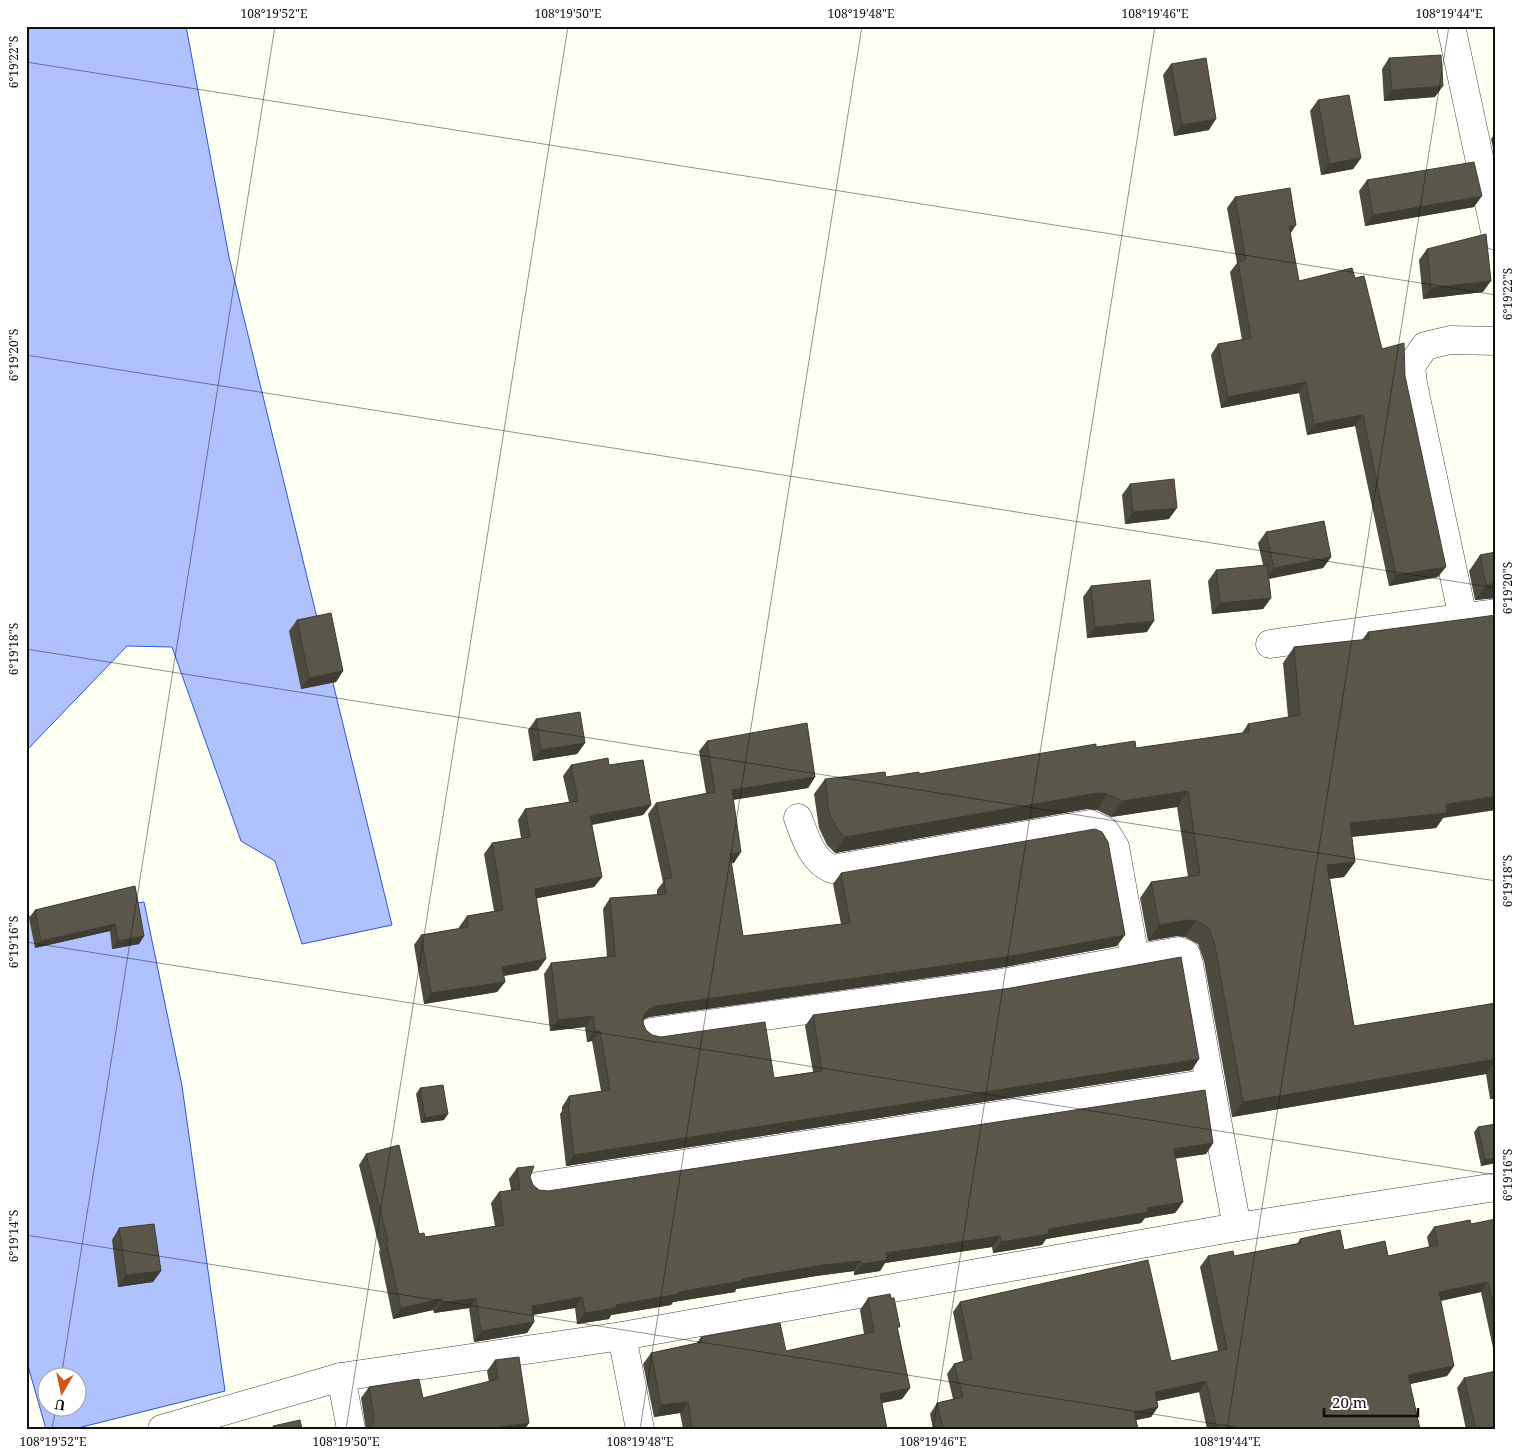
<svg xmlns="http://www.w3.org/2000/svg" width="1522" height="1455" font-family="'Noto Serif',serif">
<rect width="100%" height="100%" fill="#fdfff2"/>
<g fill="#b0c2fd" stroke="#2e54dd" fill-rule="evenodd">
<polygon points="26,26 186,26 229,257 392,925 302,944 275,861 241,841 172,647 127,646 26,751"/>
<path d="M144,902l38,184 43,305 -151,38h-28l-20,-70v-448l4,6zM48,1378h30v30h-30z"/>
</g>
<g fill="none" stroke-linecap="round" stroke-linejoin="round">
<g stroke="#424242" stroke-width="29">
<g id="street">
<polyline points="1451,26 1496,236"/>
<polyline points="1463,618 1413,384 1411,366 1425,346 1450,340 1496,341"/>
<polyline points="1270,644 1496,613"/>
<path d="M798,818c7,19 14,43 34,51l258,-45 15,7 10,16 20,111"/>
<polyline points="651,1032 1001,983 1179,951 1186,954 1189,964 1210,1083"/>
<polyline points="538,1186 1210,1083 1237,1227"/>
<polyline points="622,1336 640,1429"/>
<polyline points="341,1377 351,1429"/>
<polyline points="162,1429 341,1377 622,1336 1237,1227 1496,1187"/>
</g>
</g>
<use href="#street" stroke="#fff" stroke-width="28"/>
</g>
<g fill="#4d4a40">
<polygon points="1389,58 1435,97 1384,101 1382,69"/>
<polygon points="1171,64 1209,130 1174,136 1163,75"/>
<polygon points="1318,100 1361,158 1353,169 1321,175 1310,111"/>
<polygon points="1496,132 1496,160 1491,139"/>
<polygon points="1367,180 1474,207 1365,226 1359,191"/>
<polygon points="1235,197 1290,234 1299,281 1355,278 1382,349 1405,376 1438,577 1389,586 1355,426 1307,435 1299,393 1221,408 1211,355 1218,344 1242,340 1230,272 1237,263 1227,208"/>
<polygon points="1427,249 1483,292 1423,299 1419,260"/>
<polygon points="1130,484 1169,519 1125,524 1122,495"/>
<polygon points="1266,532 1331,557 1323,568 1269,579 1271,598 1263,609 1212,614 1208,581 1216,570 1263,565 1258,543"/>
<polygon points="1496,552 1496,598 1475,600 1469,571 1480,555"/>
<polygon points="1091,586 1147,632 1087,638 1083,597"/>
<polygon points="297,620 343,671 336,682 301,689 289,631"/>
<polygon points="1368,632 1443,818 1436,828 1352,837 1355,862 1344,877 1330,879 1354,1026 1496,1003 1496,1099 1490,1099 1486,1074 1232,1117 1204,961 1198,944 1185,937 1177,936 1148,941 1140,898 1151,882 1188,877 1177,807 1111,817 1097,810 1087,809 835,853 827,845 819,828 814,794 825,779 886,777 919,774 1096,747 1136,748 1242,733 1248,724 1288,717 1283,663 1294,647 1362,640"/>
<polygon points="536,719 585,743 577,754 533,761 528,730"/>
<polygon points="707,741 815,777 808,788 733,800 734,863 731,863 743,936 841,924 833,884 841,873 1117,946 999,968 649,1017 644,1019 643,1023 646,1030 652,1035 774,1078 813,1072 805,1026 813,1015 1192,1070 566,1166 560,1114 562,1111 562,1107 569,1096 601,1091 592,1041 587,1042 585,1027 550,1031 544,974 551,963 607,957 603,909 610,898 657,895 657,890 663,882 648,814 656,803 706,793 699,751"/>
<polygon points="571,765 609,765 651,805 643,815 592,825 602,877 594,887 537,898 538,970 504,976 505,982 497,992 424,1004 414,945 421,935 459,929 459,927 467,916 494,911 484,854 492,843 521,838 518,820 525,809 569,802 563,776"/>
<polygon points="135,886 144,936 139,944 112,949 110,931 35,948 29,918 35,910"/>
<polygon points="420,1088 444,1120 421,1123 416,1094"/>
<polygon points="1496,1124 1496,1163 1481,1166 1474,1132 1478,1127"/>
<polygon points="1213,1143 1206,1154 1175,1158 1183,1202 1175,1213 1145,1218 1141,1223 1046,1239 1042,1245 993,1253 992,1247 885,1263 880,1271 854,1275 854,1271 816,1276 736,1289 735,1292 673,1302 671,1305 611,1315 609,1319 577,1324 575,1308 533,1315 534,1322 527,1333 474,1342 469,1308 434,1313 433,1310 393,1319 379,1252 380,1250 359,1165 366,1154 419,1234 425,1237 495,1226 491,1203 499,1192 511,1190 509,1179 517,1168 530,1177 533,1185 539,1190 548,1191"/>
<polygon points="1496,1219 1496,1362 1481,1292 1440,1301 1454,1366 1447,1376 1410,1384 1420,1429 1207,1429 1199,1392 1157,1401 1158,1407 1151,1417 1136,1420 1138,1429 933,1429 930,1414 937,1403 953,1399 947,1374 954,1364 963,1361 953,1312 960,1302 1171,1361 1218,1351 1200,1267 1208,1256 1234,1256 1297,1244 1300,1239 1344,1250 1388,1256 1429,1247 1427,1237 1434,1227 1471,1224"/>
<polygon points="119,1228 161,1271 153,1282 118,1287 112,1240"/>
<polygon points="868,1298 898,1329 910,1388 902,1399 882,1403 887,1429 683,1429 680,1413 654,1417 643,1364 651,1353 697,1343 701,1337 786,1351 864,1334 860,1310"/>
<polygon points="495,1360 525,1429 366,1429 361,1398 369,1387 423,1398 489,1382 487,1371"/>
<polygon points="1464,1378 1496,1429 1466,1429 1457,1388"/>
</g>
<g fill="#3f3c34">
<polygon points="1443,86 1435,97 1384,101 1392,90"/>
<polygon points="1216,119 1209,130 1174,136 1182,125"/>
<polygon points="1361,158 1353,169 1321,175 1329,164"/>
<polygon points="1482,196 1474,207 1365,226 1373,215"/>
<polygon points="1296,225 1289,236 1289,226"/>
<polygon points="1491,281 1483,292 1423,299 1431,288"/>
<polygon points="1306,382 1299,393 1221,408 1228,397"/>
<polygon points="1363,415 1355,426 1307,435 1314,424"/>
<polygon points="1177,508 1169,519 1125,524 1133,512"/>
<polygon points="1331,557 1323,568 1266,579 1274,568"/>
<polygon points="1446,567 1438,577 1389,586 1396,575"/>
<polygon points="1496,583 1496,598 1475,600 1486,585"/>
<polygon points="1271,598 1263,609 1212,614 1220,603"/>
<polygon points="1154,621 1147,632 1087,638 1095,627"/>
<polygon points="343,671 336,682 301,689 309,678"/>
<polygon points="585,743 577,754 533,761 541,750"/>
<polygon points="815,777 808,788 724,801 732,790"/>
<polygon points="1188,791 1177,807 1111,817 1122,801"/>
<polygon points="1098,793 1107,794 1097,810 1087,809 835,853 845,837"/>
<polygon points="1496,796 1496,810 1443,818 1436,828 1339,838 1350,823 1446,804"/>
<polygon points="651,805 643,815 582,826 590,816"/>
<polygon points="741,852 734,863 722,865 730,854"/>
<polygon points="1355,862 1344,877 1316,880 1327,865"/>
<polygon points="602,877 594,887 528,900 535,889"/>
<polygon points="1188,920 1196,921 1185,937 1177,936 1148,941 1159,925"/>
<polygon points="115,924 110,931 35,948 41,941"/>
<polygon points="1125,935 1117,946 999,968 649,1017 641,1020 649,1009 656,1006"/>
<polygon points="144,936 139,944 112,949 118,941"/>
<polygon points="546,959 538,970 495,977 502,967"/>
<polygon points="505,982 497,992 424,1004 431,993"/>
<polygon points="593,1016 585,1027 550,1031 558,1020"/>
<polygon points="595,1031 600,1031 592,1041 587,1042"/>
<polygon points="1199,1059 1192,1070 566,1166 574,1155"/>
<polygon points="1496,1059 1486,1074 1232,1117 1243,1102"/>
<polygon points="1496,1091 1496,1099 1490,1099"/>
<polygon points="448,1114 444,1120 421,1123 425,1118"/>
<polygon points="1213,1143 1206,1154 1167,1160 1174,1149"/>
<polygon points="1496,1158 1496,1163 1481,1166 1485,1160"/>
<polygon points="1183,1202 1175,1213 1145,1218 1141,1223 1046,1239 1042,1245 993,1253 1001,1242 1048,1229 1147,1208"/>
<polygon points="1000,1236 992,1247 885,1263 880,1271 854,1275 862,1264 886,1253"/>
<polygon points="861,1261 854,1271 816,1276 736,1289 735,1292 673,1302 671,1305 611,1315 609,1319 577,1324 585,1313 616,1305 742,1279 823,1265"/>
<polygon points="161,1271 153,1282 118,1287 126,1275"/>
<polygon points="1488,1282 1481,1292 1431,1303 1439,1292"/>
<polygon points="582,1297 575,1308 524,1316 532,1306"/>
<polygon points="476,1298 469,1308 434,1313 441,1303"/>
<polygon points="441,1299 433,1310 393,1319 401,1308"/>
<polygon points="534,1322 527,1333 474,1342 481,1331"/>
<polygon points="1454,1366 1447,1376 1401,1386 1408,1375"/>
<polygon points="1206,1381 1199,1392 1148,1403 1155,1392"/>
<polygon points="910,1388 902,1399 872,1405 880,1394"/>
<polygon points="688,1402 680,1413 654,1417 661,1405"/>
<polygon points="1158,1407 1151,1417 1127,1422 1134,1412"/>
<polygon points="529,1423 525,1429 499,1429 500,1427"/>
</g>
<g fill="#5a564a" stroke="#3f3c34">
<polygon points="1441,55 1443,86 1392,90 1389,58"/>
<polygon points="1206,58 1216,119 1182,125 1171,64"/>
<polygon points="1349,95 1361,158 1329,164 1318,100"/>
<polygon points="1474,162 1482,196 1373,215 1367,180"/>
<polygon points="1290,188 1296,225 1289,226 1299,281 1352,268 1355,278 1364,276 1382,349 1404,343 1405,376 1446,567 1396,575 1363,415 1314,424 1306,382 1228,397 1218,344 1251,338 1238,262 1246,260 1235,197"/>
<polygon points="1486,234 1491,281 1431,288 1427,249"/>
<polygon points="1174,479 1177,508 1133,512 1130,484"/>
<polygon points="1324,521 1331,557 1274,568 1266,532"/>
<polygon points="1496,552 1496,583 1486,585 1480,555"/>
<polygon points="1267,565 1271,598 1220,603 1216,570"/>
<polygon points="1150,580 1154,621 1095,627 1091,586"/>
<polygon points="331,613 343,671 309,678 297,620"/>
<polygon points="1496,615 1496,796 1446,804 1447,813 1350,823 1355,862 1327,865 1354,1026 1496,1003 1496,1059 1243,1102 1215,946 1209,928 1196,921 1188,920 1159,925 1151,882 1200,875 1188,791 1122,801 1107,794 1098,793 845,837 838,830 829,813 825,779 885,772 886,777 919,772 919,774 1096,744 1096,747 1135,741 1136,748 1249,732 1248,724 1300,715 1294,647 1369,639 1368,632"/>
<polygon points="580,712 585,743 541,750 536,719"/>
<polygon points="807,723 815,777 732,790 741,852 730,854 743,936 850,923 841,873 1095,829 1102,832 1108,842 1125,935 1006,957 656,1006 649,1009 644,1015 643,1023 646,1030 652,1035 661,1037 765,1022 774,1078 822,1071 813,1015 1011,988 1181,957 1199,1059 574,1155 568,1103 570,1103 569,1096 610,1090 600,1031 595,1031 593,1016 558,1020 551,963 615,956 610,898 666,894 664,879 672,878 656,803 715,792 707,741"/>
<polygon points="608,758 609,765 643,760 651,805 590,816 602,877 535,889 546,959 502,967 505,982 431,993 421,935 468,927 467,916 503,910 492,843 530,837 525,809 578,801 571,765"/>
<polygon points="135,886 144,936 118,941 115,924 41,941 35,910"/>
<polygon points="443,1085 448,1114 425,1118 420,1088"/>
<polygon points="1205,1090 1213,1143 1174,1149 1183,1202 1147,1208 1148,1212 1048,1229 1049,1234 1001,1242 1000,1236 886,1253 887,1260 862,1264 861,1261 823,1265 742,1279 742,1281 678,1292 679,1294 616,1305 616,1308 585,1313 582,1297 532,1306 534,1322 481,1331 476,1298 441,1303 441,1299 401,1308 386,1241 388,1241 366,1154 399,1145 419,1234 424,1233 425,1237 504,1225 499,1192 520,1189 517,1168 534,1166 530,1177 533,1185 539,1190 548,1191"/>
<polygon points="1496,1124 1496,1158 1485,1160 1478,1127"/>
<polygon points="1496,1219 1496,1317 1488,1282 1439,1292 1454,1366 1408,1375 1420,1429 1217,1429 1206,1381 1155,1392 1158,1407 1134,1412 1138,1429 943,1429 937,1403 963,1397 954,1364 972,1359 960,1302 1148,1260 1171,1361 1227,1349 1208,1256 1233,1251 1234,1256 1301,1243 1300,1239 1340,1230 1344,1250 1385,1241 1388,1256 1438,1245 1434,1227 1470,1220 1471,1224"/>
<polygon points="154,1224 161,1271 126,1275 119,1228"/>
<polygon points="890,1294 891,1298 894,1298 900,1327 897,1327 910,1388 880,1394 887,1429 692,1429 688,1402 661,1405 651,1353 702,1342 701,1337 780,1323 786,1351 874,1332 868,1298"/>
<polygon points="519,1357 529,1423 500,1427 501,1429 368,1429 373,1424 374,1416 369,1387 419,1379 423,1398 498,1379 495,1360"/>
<polygon points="1496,1371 1496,1429 1476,1429 1464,1378"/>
<polygon points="300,1420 302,1429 274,1429 273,1426"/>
</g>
<path fill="none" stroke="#0f0f0f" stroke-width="1" stroke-opacity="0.45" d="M26,62l1470,233M26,355l1470,233M26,649l1470,232M26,942l1470,233M26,1235l1221,194M61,1378l214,-1352M52,1429l4,-21M346,1429l222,-1403M640,1429l222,-1403M933,1429l222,-1403M1227,1429l222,-1403"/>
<rect width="1522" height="1455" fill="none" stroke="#ffffff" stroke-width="55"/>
<g transform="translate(62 1392) rotate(189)"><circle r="24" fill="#ffffff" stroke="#9f9f9f"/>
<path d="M0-4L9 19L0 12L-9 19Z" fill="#d15616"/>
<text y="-8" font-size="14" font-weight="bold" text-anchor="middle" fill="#0f0f0f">U</text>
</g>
<path d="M1324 1408v8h94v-8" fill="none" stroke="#0f0f0f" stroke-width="2.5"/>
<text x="1332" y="1408" font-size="15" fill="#0f0f0f" stroke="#ffffff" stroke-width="4" paint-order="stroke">20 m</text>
<rect x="28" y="28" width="1466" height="1400" fill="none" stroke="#0f0f0f" stroke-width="2"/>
<g font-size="12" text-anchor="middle" fill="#0f0f0f">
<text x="274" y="18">108°19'52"E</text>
<text x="568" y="18">108°19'50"E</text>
<text x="861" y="18">108°19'48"E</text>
<text x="1155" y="18">108°19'46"E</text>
<text x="1449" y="18">108°19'44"E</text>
<text transform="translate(14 62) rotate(-90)" y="4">6°19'22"S</text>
<text transform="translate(1508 294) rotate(-90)" y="4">6°19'22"S</text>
<text transform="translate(14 355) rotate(-90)" y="4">6°19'20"S</text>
<text transform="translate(1508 588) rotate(-90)" y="4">6°19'20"S</text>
<text transform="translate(14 649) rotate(-90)" y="4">6°19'18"S</text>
<text transform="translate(1508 881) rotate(-90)" y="4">6°19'18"S</text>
<text transform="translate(14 942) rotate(-90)" y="4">6°19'16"S</text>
<text transform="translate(1508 1175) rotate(-90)" y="4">6°19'16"S</text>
<text transform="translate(14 1236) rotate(-90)" y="4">6°19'14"S</text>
<text x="53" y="1446">108°19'52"E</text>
<text x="346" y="1446">108°19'50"E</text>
<text x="640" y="1446">108°19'48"E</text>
<text x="933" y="1446">108°19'46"E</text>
<text x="1227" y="1446">108°19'44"E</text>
</g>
</svg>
